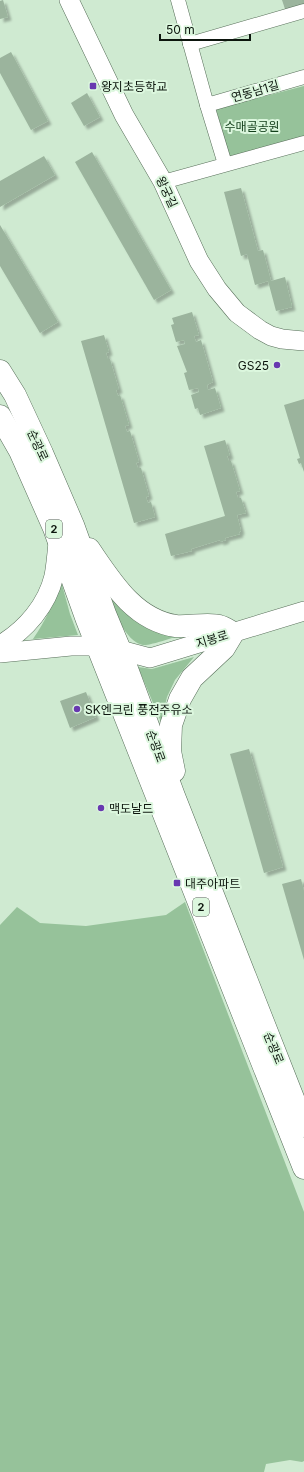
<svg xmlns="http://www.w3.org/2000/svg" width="304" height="1472" font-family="Inter,'Noto Sans KR',sans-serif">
<defs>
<filter id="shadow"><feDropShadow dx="3.5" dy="3.5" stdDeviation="1" flood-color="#0004"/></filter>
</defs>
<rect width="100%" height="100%" fill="#cfead1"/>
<g fill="#96c29a">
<polygon points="304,86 304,138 230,160 216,109"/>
<path d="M61,581l9,33 8,21 -45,4c13,-19 21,-36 28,-58z"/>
<path d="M107,592l16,18 17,14 46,10c-9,2 -36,12 -43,11 -18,-3 -30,-37 -36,-53z"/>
<polygon points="194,657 175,680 167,697 161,722 138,667 152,669"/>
<polygon points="185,902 304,1212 304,1461 302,1462 290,1460 266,1464 264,1472 0,1472 0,925 17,907 40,923 86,926 166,915"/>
</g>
<g fill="#9bb49d" filter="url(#shadow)">
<polygon points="3,0 8,17 0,19 0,1"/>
<polygon points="282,0 304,0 304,10 287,15"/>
<polygon points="11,52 48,121 31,130 0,73 0,58"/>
<polygon points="87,93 100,117 84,126 71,103"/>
<polygon points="92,152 171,290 154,300 75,162"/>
<polygon points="44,156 55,175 0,207 0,181"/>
<polygon points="241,188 258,251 263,250 271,281 285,277 292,307 276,311 268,281 255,285 247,254 241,256 224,192"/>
<polygon points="0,225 58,322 40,333 0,266"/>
<polygon points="192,312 199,335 194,336 196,342 201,340 213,382 207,385 208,390 215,388 221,408 200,415 198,408 195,409 191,395 199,392 198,388 189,390 184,373 187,372 177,346 185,344 184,340 176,342 171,325 174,324 172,318"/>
<polygon points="104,335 109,352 106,353 108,359 110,359 119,390 116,390 118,396 120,395 129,425 125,426 127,432 130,431 139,462 136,463 138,468 141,468 149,496 146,497 148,503 151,502 155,517 134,523 81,341"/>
<polygon points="304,399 304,472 301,463 299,464 297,459 300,458 284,405"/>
<polygon points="225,440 230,456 227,456 229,461 231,461 240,491 236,492 238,498 241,498 246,513 237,515 241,531 239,532 240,534 225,538 226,540 220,542 220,540 191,549 192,551 171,556 165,534 225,516 204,446"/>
<polygon points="86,692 96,717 70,728 60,701"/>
<polygon points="249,749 283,867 264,873 230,754"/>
<polygon points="301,879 304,891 304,960 282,884"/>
</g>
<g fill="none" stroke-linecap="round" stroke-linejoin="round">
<g stroke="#576e59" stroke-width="15">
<g id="street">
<polyline points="178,0 207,105 304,77"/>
<polyline points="190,44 304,11"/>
<polyline points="207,105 225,164"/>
<polyline points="163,182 304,143"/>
</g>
</g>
<g stroke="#576e59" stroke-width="20">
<g id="secondary">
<polyline points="69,0 124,115 163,182 199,261 217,289 237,313 260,330 271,336 282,339 304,341"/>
<path d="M0,645c26,-15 47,-40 54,-69 2,-11 3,-23 4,-34"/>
<polyline points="0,653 71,646 98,646 120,650 150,658 304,611"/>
</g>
</g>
<g stroke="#576e59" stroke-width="23">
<g id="primary">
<polyline points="0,371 15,395 42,453 73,525 105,614 120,650 174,796 304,1126"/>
<polyline points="0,416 20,451 54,528 87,620 304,1168"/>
<path d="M89,549c22,32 45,71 87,77 11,1 35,-3 43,0 5,1 9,4 14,7l-9,15 -32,30 -12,21 -9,26 -1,26 4,20"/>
</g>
</g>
<use href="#street" stroke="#fff" stroke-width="14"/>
<use href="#secondary" stroke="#fff" stroke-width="19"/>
<use href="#primary" stroke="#fff" stroke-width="22"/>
</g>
<g fill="#6838b0" stroke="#dcf7de" stroke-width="1.5">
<rect x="89" y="82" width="8" height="8" rx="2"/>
<circle cx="277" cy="365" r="4"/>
<circle cx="77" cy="709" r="4"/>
<circle cx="101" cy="808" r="4"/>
<rect x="173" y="879" width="8" height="8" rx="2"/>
</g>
<g text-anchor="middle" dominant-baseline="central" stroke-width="4" stroke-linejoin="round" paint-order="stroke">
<g fill="#dcf7de" stroke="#4a594c" stroke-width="1">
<rect x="46" y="520" width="16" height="18" rx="3"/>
<rect x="193" y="898" width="16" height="18" rx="3"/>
</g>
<g font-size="11" font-weight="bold" fill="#0c150d">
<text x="54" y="529">2</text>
<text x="201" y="907">2</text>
</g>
<g font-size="12" fill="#0c150d" stroke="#dcf7de" text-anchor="start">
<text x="101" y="86">왕지초등학교</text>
<text x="269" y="365" text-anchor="end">GS25</text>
<text x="85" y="709">SK엔크린 풍전주유소</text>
<text x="109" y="808">맥도날드</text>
<text x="185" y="883">대주아파트</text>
</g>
<g font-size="12" fill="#0c150d" stroke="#dcf7de">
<text transform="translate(255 91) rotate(-16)">연동남1길</text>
<text transform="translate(167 192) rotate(64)">왕궁길</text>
<text transform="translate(38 445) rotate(65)">순광로</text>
<text transform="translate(212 639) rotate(-17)">지봉로</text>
<text transform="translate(156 746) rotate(70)">순광로</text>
<text transform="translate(274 1048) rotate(68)">순광로</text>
</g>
<g font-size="12" fill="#13401b" stroke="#dcf7de">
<text x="252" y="126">수매골공원</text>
</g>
</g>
<path d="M160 34v6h90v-6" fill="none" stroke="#0c150d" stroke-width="2"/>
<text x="166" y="34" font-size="12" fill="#0c150d" stroke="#dcf7de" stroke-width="3" paint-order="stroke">50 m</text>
</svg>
